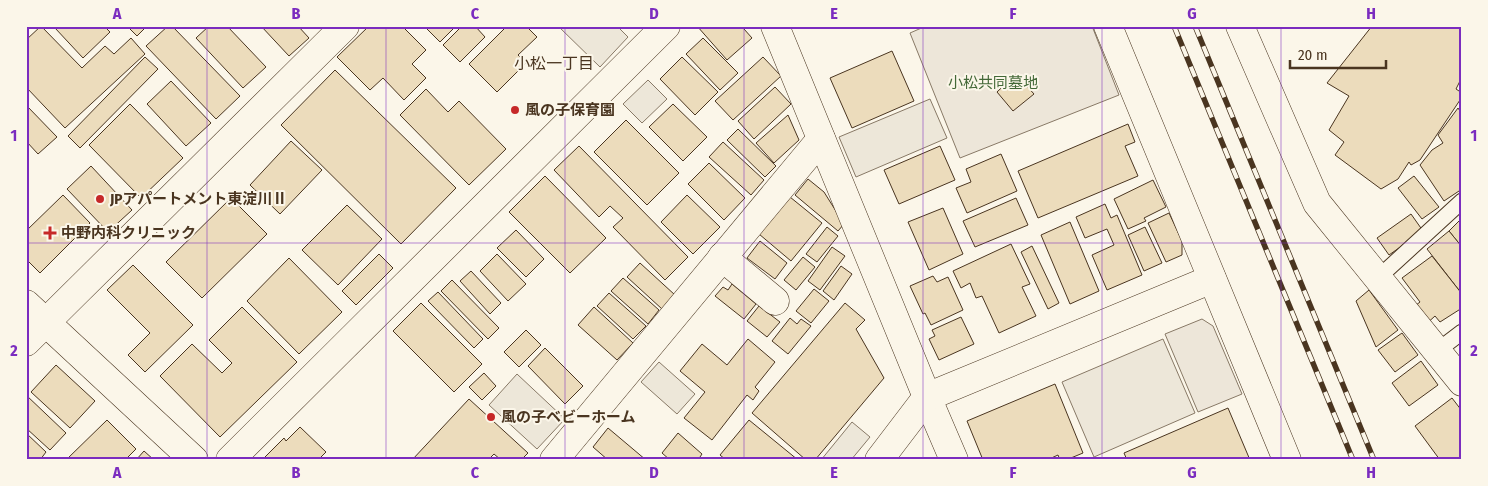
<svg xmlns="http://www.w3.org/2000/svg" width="1488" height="486" font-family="'Fira Sans Condensed','Noto Sans JP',sans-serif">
<rect width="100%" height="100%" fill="#fbf6e9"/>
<g fill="#ede6d9" stroke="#887966">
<polygon points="926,26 1092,26 1119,95 960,158 910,33"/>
<polygon points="1202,319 1213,326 1242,394 1198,412 1165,334"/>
</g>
<g fill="#ede7d9" stroke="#887966">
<polygon points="558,26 617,26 628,37 600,67"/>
<polygon points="648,80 667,99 642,123 623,104"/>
<polygon points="930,99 947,138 856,177 839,137"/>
<polygon points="1163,339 1195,413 1094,457 1062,382"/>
<polygon points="659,362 695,394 677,414 641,382"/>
<polygon points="517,374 565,419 537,449 489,405"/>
<polygon points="852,422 870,437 851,460 821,460"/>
</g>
<g fill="#ecdcbc" stroke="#4a3520">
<polygon points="41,26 82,68 105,46 114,54 131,38 145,54 65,128 26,87 26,40"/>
<polygon points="57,26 104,26 110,32 83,58 55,28"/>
<polygon points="127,26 147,26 137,36"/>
<polygon points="168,26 172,26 240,96 216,119 146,46"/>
<polygon points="209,26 227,26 266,67 243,88 196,38"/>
<polygon points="261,26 298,26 309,38 289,56"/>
<polygon points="369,26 402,26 426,50 412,64 426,78 404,100 383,78 370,90 337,57"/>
<polygon points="424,26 456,26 440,42"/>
<polygon points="462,26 475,26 485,37 460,62 443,45"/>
<polygon points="507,26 526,26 537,37 518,55 526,63 497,92 469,64"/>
<polygon points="697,26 747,26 744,29 752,38 727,60"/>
<polygon points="1372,26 1462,26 1462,77 1456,89 1462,93 1462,97 1420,160 1411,165 1409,162 1398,179 1381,189 1335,155 1344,142 1329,130 1349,96 1327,83"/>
<polygon points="703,38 738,73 720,90 686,54"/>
<polygon points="892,51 914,101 852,128 830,78"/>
<polygon points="145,57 158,69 80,148 68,136"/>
<polygon points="682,57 718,92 695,115 660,79"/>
<polygon points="763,57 781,76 733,120 715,101"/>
<polygon points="335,70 456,188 401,244 281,125"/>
<polygon points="1016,74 1034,94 1013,111 997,92"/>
<polygon points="171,81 211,123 186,146 147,104"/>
<polygon points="775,87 791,104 754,139 738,121"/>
<polygon points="426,89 448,112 459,101 506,149 469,185 400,115"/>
<polygon points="130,104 183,158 141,198 89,145"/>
<polygon points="673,104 707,137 683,161 649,127"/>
<polygon points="26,105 57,137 38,154 26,141"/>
<polygon points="1458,108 1462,114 1462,189 1444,201 1420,165 1432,150 1443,143 1438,135"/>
<polygon points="788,115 799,140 774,163 756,143"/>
<polygon points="626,120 679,173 647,205 594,152"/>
<polygon points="1128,124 1135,142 1125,146 1138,176 1038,218 1018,171"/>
<polygon points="738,129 776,166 765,177 727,140"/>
<polygon points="291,141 322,170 280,214 250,185"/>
<polygon points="723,142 764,180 751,195 709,157"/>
<polygon points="579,146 688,257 665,280 613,227 623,218 610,206 599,217 554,170"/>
<polygon points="940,146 955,180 899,204 884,170"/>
<polygon points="1001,154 1017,191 967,213 956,188 971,182 966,169"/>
<polygon points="709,163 745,198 724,220 688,184"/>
<polygon points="91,166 132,210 108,232 67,189"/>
<polygon points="545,176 606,238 570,273 509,212"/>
<polygon points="1414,176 1439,207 1422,219 1398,188"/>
<polygon points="808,179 824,192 844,224 838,231 795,195"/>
<polygon points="1153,180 1166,207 1144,218 1146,221 1128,229 1114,199"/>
<polygon points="63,195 90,223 40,273 26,259 26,231"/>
<polygon points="687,195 720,227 693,254 661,222"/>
<polygon points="790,197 822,223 791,261 759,234"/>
<polygon points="231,198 267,234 202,298 166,262"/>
<polygon points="1016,198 1028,225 975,247 963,221"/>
<polygon points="1105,204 1111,218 1117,215 1142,275 1107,290 1092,255 1114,245 1107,229 1085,238 1076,217"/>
<polygon points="347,205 382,239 338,285 302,250"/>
<polygon points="943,208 963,254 929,270 908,222"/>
<polygon points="1169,213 1182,241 1182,255 1166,262 1148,223"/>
<polygon points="1411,214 1423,231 1389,255 1377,238"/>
<polygon points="1462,218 1462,247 1449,231"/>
<polygon points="1070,222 1099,291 1070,304 1041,235"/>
<polygon points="827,227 838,236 817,262 806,254"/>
<polygon points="1145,227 1162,263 1144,271 1128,235"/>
<polygon points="516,230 544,259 526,277 497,248"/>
<polygon points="1449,231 1462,247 1462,294 1427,249"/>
<polygon points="760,241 787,263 775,279 747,258"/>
<polygon points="1011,244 1030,284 1022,287 1036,316 999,333 982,296 976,298 970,283 961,288 953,271"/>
<polygon points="1032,246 1059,303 1048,309 1021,252"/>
<polygon points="832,247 845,256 820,290 808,281"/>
<polygon points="379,254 393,268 356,305 342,291"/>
<polygon points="497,254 526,284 508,301 480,271"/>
<polygon points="1432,256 1462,294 1462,308 1440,322 1435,316 1424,326 1411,309 1420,302 1402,278"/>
<polygon points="803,257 815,267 796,290 784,280"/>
<polygon points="289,258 342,312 299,354 247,301"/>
<polygon points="640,263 675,295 662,309 627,277"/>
<polygon points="133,265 193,325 145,372 128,355 150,333 107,290"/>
<polygon points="841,266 852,274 834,300 823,291"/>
<polygon points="471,271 501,303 490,314 460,281"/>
<polygon points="933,276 937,282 948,277 963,310 931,325 925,313 923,314 910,286"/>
<polygon points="623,278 659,310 648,324 611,291"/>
<polygon points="452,280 499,328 488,339 441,291"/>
<polygon points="732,284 756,304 744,319 715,296 723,287 728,290"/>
<polygon points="814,289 829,301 811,323 796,311"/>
<polygon points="1369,290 1398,330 1376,347 1356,301"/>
<polygon points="438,292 483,339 474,348 428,301"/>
<polygon points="609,293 646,326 633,339 597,306"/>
<polygon points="421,303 482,364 454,392 393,331"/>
<polygon points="845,303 865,320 856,329 884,378 815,460 806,460 752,413"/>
<polygon points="759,306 780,322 767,337 747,321"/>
<polygon points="242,307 297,362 220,437 160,376 192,344 222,373 232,363 209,340"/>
<polygon points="594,307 633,343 617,360 578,325"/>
<polygon points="961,317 974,344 939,360 929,339 935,336 932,330"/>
<polygon points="790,318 797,324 801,319 811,326 788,354 772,341"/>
<polygon points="526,330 541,345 519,367 504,352"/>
<polygon points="1402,333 1418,355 1395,372 1378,350"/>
<polygon points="748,339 775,362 755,387 759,391 753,400 747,395 712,440 684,418 705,392 680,371 702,344 727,365"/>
<polygon points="545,348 583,386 565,404 528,366"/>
<polygon points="1421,361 1438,385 1409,406 1392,383"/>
<polygon points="56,365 95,401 70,428 31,392"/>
<polygon points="484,373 496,386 482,400 469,387"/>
<polygon points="1055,384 1083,453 1066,460 1060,460 1058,455 1047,460 983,460 967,421"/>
<polygon points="26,395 66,433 50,450 26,428"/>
<polygon points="1452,398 1462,411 1462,460 1440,460 1415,426"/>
<polygon points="469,399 528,453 521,460 501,460 494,454 488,460 412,460"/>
<polygon points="1228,408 1250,460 1127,460 1124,453"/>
<polygon points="107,420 136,449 125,460 66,460"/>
<polygon points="749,420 798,460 726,460 720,455"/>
<polygon points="300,427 326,452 318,460 262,460 284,438 286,441"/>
<polygon points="608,428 646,460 608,460 593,447"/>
<polygon points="26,433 46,452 40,460 26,460"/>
<polygon points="678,433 702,454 698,460 670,460 662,453"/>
<polygon points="144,451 154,460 136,460"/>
</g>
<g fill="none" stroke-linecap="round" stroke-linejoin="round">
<g stroke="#4a3520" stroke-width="17">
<g id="service">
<polyline points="1378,278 1462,201"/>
<polyline points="1437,351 1462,332"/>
</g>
</g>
<g stroke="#4a3520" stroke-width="29">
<g id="minor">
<polyline points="1108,26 1287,460"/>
<polyline points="1240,26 1317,203 1462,382"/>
<polyline points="722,257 775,301"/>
<polyline points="26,342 345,26"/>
<polyline points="927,397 954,460"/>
<polyline points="230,460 666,26"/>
<polyline points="554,460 821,139"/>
<polyline points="879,460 927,397 1212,279"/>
</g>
</g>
<g stroke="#4a3520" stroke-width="29">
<g id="tertiary">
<polyline points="775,26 927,397"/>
<polyline points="26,304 194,460"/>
</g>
</g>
<use href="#service" stroke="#fbf6e9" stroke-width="15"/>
<use href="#minor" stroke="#fbf6e9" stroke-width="28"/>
<use href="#tertiary" stroke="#fbf6e9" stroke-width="28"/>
<g stroke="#4a3520" stroke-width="5.5">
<g id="rail">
<polyline points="1174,26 1353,460"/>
<polyline points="1195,26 1374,460"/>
</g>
</g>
<use href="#rail" stroke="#fbf6e9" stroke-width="4" stroke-dasharray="11" stroke-linecap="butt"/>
</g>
<path fill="none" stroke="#7b2cbf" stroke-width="1" stroke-opacity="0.55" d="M207,26v434M386,26v434M565,26v434M744,26v434M923,26v434M1102,26v434M1281,26v434M26,243h1436"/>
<g fill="#c62828" stroke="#fbf6e9" stroke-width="2">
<circle cx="515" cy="110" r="5"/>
<circle cx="100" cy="199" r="5"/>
<path d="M47.5 225.5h5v5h5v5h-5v5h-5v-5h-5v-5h5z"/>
<circle cx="491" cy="417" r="5"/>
</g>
<g text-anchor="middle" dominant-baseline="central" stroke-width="4" stroke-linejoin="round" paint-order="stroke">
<g font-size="15" fill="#436837" stroke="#fbf6e9">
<text x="993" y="83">小松共同墓地</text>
</g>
<g font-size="15" font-weight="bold" fill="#4a3520" stroke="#fbf6e9" text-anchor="start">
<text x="525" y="110">風の子保育園</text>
<text x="110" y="199">JPアパートメント東淀川Ⅱ</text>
<text x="61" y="233">中野内科クリニック</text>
<text x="501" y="417">風の子ベビーホーム</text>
</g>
<g font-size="16" fill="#4a3520" stroke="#fbf6e9">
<text x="554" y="63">小松一丁目</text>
</g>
</g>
<rect width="1488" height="486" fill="none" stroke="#fbf6e9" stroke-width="55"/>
<path d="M1290 60v8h96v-8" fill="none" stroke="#4a3520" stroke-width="2.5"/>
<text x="1298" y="60" font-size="15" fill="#4a3520" stroke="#fbf6e9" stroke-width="4" paint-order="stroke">20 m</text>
<rect x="28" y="28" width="1432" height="430" fill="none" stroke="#7b2cbf" stroke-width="2"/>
<g font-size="16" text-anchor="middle" font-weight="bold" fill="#7b2cbf">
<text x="117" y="19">A</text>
<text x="296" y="19">B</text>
<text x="475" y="19">C</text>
<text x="654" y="19">D</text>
<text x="834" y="19">E</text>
<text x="1013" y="19">F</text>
<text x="1192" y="19">G</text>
<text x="1371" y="19">H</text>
<text x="14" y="141">1</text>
<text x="1474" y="141">1</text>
<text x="14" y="356">2</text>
<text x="1474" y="356">2</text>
<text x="117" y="478">A</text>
<text x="296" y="478">B</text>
<text x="475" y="478">C</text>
<text x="654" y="478">D</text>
<text x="834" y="478">E</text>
<text x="1013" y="478">F</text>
<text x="1192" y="478">G</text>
<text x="1371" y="478">H</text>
</g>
</svg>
